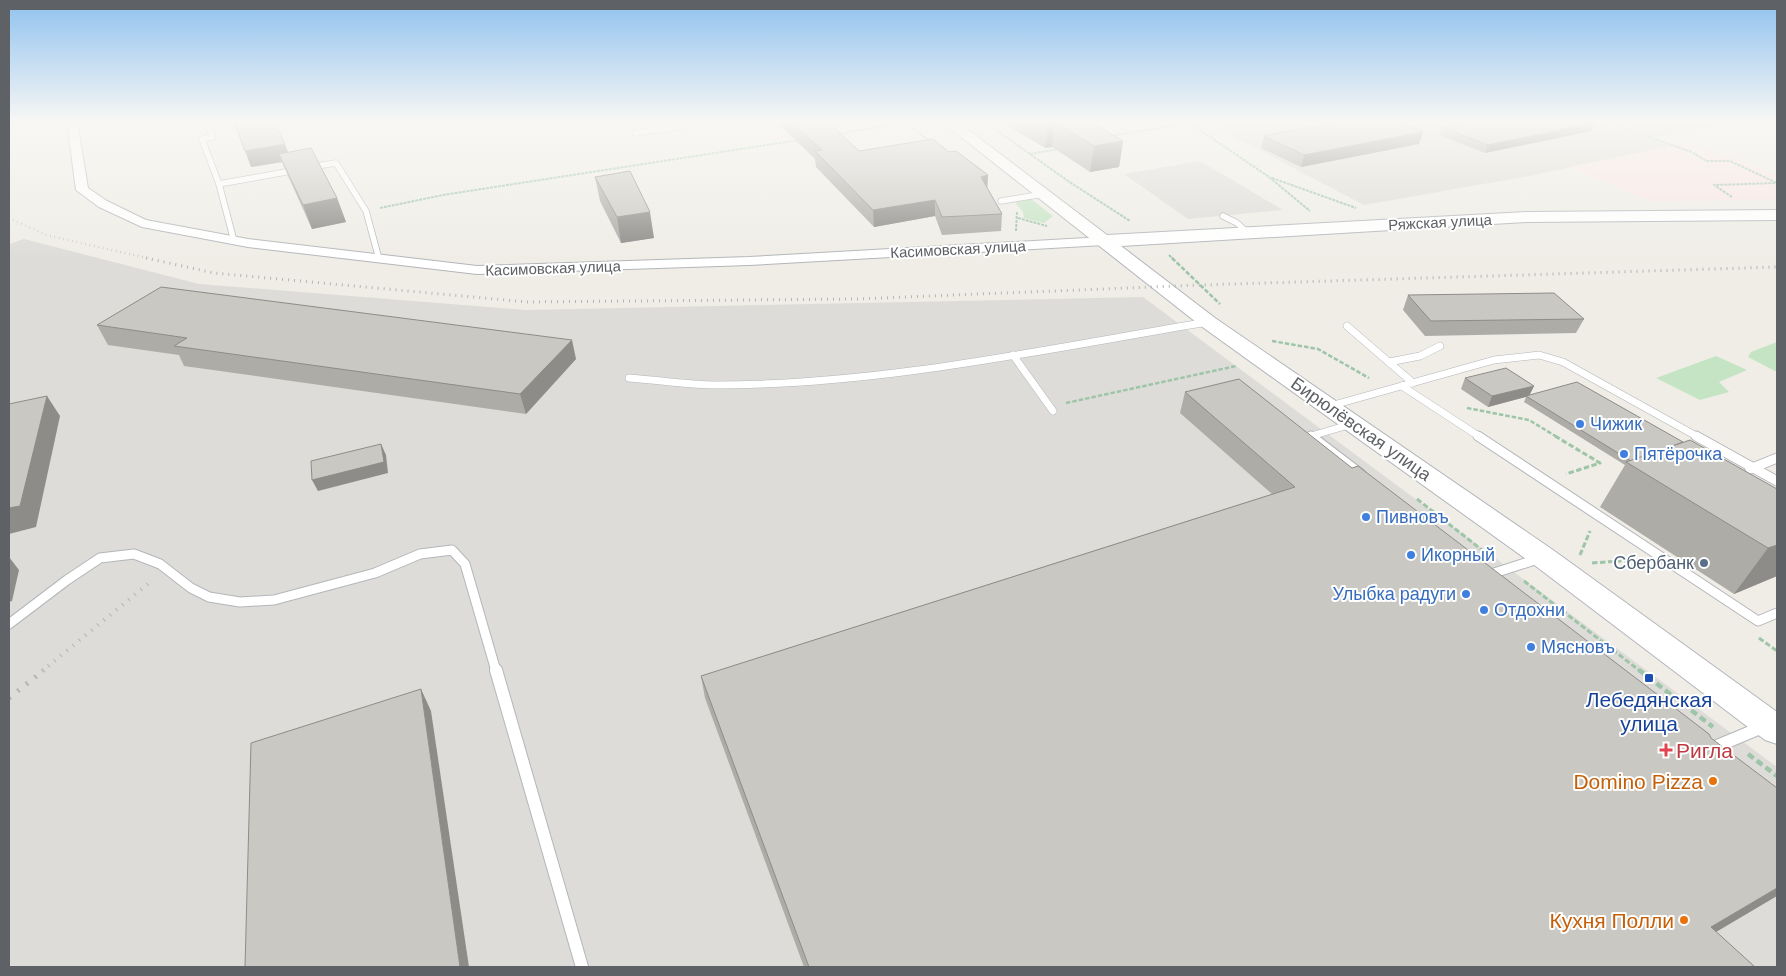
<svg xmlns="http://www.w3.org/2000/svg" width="1786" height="976" font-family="Helvetica,sans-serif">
<rect width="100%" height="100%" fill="#efede6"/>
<g fill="#dedcd8">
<polygon points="1200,161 1283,210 1188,219 1124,174"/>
<polygon points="24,239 199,284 526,310 1143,297 1777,767 1777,967 9,967 9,244"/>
</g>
<g fill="#dfdcd4">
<polygon points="1248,122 1601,122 1670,146 1529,176 1364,205 1215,127"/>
<polygon points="1611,122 1743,122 1653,137"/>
</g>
<polygon fill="#fae6e4" points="1691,142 1777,175 1777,200 1650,201 1570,167"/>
<g fill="#c5e4c4">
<polygon points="1031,199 1053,216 1044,223 1024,218 1023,212 1015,202"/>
<polygon points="1777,342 1777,372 1748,357 1751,352"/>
<polygon points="1716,356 1747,370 1719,382 1729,392 1700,400 1656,378"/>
</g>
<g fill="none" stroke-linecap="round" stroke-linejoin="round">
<g stroke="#b3b6ba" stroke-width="7">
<g id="lane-far3">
<polyline points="208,122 212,137 202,139 219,184 234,241"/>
<polyline points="635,133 712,122"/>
<polyline points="310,167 336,163 366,211 379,259"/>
<polyline points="219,184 297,170"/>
<polyline points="1001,201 1044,194"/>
<polyline points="1223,216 1237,223 1248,233"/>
</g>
</g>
<g stroke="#b3b6ba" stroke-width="8">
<g id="lane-far2">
<polyline points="1347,326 1413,383"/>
<polyline points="1013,355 1053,411"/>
<polyline points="1389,362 1420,356 1440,346"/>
<path d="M629,378c29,2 58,7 87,7 166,0 329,-36 492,-63"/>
<polyline points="1402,386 1480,437"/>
<polyline points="1330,406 1494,360 1539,355 1563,362 1698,437"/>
<polyline points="1313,437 1311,436 1352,424"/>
</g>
</g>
<g stroke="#b3b6ba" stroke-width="11">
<g id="lane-far1">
<polyline points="1311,436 1361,474"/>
<polyline points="1478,436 1758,621 1777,613"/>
<polyline points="1696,436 1777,481"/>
<polyline points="1750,469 1777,458"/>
<polyline points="1491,574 1541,558"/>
<polyline points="9,624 67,580 100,558 134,554 160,564 191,588 209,597 240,602 274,600 375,573 420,554 452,550 465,564 496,671"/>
</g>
</g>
<g stroke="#b3b6ba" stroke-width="14">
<g id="lane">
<polyline points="496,670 582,967"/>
<polyline points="1710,749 1765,726"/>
</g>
</g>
<g stroke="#b3b6ba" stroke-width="2">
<polygon id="street" points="67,122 77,122 88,188 107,201 146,220 248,239 477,266 749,257 1104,237 1111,241 1104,245 749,265 477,274 248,247 142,227 99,207 76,190"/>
</g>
<g stroke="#b2b5ba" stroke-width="2">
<polygon id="secondary" points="942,122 958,122 1107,235 1527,212 1777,210 1777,220 1527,222 1121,246 1215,318 1553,550 1777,712 1777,744 1765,740 1533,564 1201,326"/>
</g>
<g stroke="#9ec5a8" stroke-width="2" stroke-dasharray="3 1" stroke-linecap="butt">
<polyline points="904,122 931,142"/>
<polyline points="985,122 1068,181 1130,221"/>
<polyline points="1606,122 1692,152 1706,161 1730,161 1777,183"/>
<polyline points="1190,123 1269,177 1310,211"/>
<polyline points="837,134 905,123"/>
<polyline points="1110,136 1196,122"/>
<polyline points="1030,154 1058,149"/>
<polyline points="1272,178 1356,208"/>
<polyline points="1732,197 1714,185 1775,183"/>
<polyline points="380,208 443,195 799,140"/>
<polyline points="1018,218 1047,226"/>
<polyline points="1016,231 1017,212"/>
<polyline points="1169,255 1173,259"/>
</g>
<g stroke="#9ec5a8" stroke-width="2.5" stroke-dasharray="4.5 2" stroke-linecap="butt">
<polyline points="1172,258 1220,304"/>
<polyline points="1272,341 1318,349 1369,378"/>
<polyline points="1066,403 1236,366"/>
<polyline points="1467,408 1529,420 1557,437"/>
</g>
<g stroke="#9ec5a8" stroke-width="3" stroke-dasharray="5.5 2.5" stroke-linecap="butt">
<polyline points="1555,436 1600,463 1566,474"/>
<polyline points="1417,499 1491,557"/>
<polyline points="1580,555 1590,531"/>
<polyline points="1592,563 1633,560"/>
<polyline points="1524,581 1640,671"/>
<polyline points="1759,638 1777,651"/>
</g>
<g stroke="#9ec5a8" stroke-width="4.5" stroke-dasharray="7 4" stroke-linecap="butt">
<polyline points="1639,670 1713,727"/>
<polyline points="1748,754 1777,776"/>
</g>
<use href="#lane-far3" stroke="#fff" stroke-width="5.5"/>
<use href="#lane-far2" stroke="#fff" stroke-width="7"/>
<use href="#lane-far1" stroke="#fff" stroke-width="9"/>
<use href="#lane" stroke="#fff" stroke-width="12"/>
<use href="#street" fill="#fff" fill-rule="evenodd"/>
<use href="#secondary" fill="#fff" fill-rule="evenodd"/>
<polyline stroke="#b4b5b5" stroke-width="2.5" stroke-dasharray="0.5 4" stroke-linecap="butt" points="9,218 46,235 151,259"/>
<polyline stroke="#b4b5b5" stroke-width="3" stroke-dasharray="1 5" stroke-linecap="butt" points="146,258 214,273 527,302 856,299 1201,285 1777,267"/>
<polyline stroke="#b4b5b5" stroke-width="4" stroke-dasharray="1 7" stroke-linecap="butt" points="42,671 149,583"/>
<polyline stroke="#b4b5b5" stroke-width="5" stroke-dasharray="2 9" stroke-linecap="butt" points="9,698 44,670"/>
</g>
<g fill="#aeaca7">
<polygon points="779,122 828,122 859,151 949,152 988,175 987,187 1002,214 1001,231 942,235 935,216 874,227 816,167 815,159 779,124"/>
<polygon points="1001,122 1090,122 1123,141 1119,167 1090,172 1052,147 1045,148"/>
<polygon points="1594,123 1591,131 1485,153 1439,135 1442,127"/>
<polygon points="1264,136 1419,144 1301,167 1261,148"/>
<polygon points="288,152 337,198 346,222 312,229 288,176 282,162 251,167"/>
<polygon points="595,177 654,238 621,243 600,201"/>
<polygon points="1408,295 1584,319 1576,333 1425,336 1403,310"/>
<polygon points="97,325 576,359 526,414 184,366 179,355 108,345"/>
<polygon points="1465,378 1534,386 1529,396 1683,442 1777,489 1777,576 1734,594 1600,507 1625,465 1524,402 1526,397 1488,407 1461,389"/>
<polygon points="1185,392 1352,468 1711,738 1716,932 1755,967 804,967 705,698 701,676 1272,494 1180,413"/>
</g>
<g fill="#8d8c88">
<polygon points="1055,122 1052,147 1045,148 1048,124"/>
<polygon points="1594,123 1591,131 1485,153 1488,145"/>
<polygon points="1423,132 1419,144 1301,167 1304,155"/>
<polygon points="1123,141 1119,167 1090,172 1094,146"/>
<polygon points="285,144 291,160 279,154 282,162 251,167 245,151"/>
<polygon points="988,175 987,192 981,177"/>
<polygon points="337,198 346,222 312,229 303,205"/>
<polygon points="935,200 935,216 874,227 873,210"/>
<polygon points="650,212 654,238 621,243 617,217"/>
<polygon points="572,340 576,359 526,414 520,394"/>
<polygon points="1534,386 1529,396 1488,407 1492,396"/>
<polygon points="47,396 60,416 36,527 9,534 9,508"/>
<polygon points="381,444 386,455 388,473 318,491 312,480"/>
<polygon points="1777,545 1777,576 1734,594 1768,548"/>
<polygon points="9,557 19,570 12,601 9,602"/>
<polygon points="421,689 431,711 469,967 460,967"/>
<polygon points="1777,888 1777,896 1689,948 1711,927"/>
</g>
<g fill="#cac8c2" stroke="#8d8c88">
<polygon points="234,122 275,122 285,144 245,151"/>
<polygon points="791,122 828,122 859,151 933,139 949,152 956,151 988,175 981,177 1002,214 942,217 935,200 873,210 815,151 822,150"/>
<polygon points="1045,122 1090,122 1123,141 1094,146 1055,122 1048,124"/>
<polygon points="1339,122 1398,122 1423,132 1304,155 1264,136"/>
<polygon points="1465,122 1591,122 1594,123 1488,145 1442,127"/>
<polygon points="311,148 337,198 303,205 279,154"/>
<polygon points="630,171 650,212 617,217 595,177"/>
<polygon points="161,287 572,340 520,394 174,346 187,338 97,325"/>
<polygon points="1554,293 1584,319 1431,321 1408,295"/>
<polygon points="1506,368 1534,386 1492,396 1465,378"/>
<polygon points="1239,379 1352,468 1358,466 1709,734 1711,738 1777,788 1777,888 1711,927 1755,967 809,967 701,676 1295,487 1185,392"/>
<polygon points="1577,382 1683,442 1631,461 1526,396"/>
<polygon points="47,396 20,506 9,508 9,404"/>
<polygon points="1690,440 1777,489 1777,545 1768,548 1626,462"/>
<polygon points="381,444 384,462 312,480 311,461"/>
<polygon points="421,689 460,967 245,967 251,743"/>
</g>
<linearGradient id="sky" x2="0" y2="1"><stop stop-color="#90c2ef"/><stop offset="0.47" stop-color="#f8f7f4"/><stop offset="1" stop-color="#f8f7f4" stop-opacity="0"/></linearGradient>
<rect width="1786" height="259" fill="url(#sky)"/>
<g fill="#3f7fe0" stroke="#fff" stroke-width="2">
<circle cx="1580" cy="424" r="5"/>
<circle cx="1624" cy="454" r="5"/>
<circle cx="1366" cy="517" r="5"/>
<circle cx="1411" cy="555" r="5"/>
<circle cx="1466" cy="594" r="5"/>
<circle cx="1484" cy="610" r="5"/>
<circle cx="1531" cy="647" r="5"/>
</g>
<circle fill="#5c6f8a" stroke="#fff" stroke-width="2" cx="1704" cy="563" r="5"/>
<rect fill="#1a4fb4" stroke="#fff" stroke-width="2" x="1644" y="673" width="10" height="10" rx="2.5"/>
<path fill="#e0444e" stroke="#fff" stroke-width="2" d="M1663.5 742.5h5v5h5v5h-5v5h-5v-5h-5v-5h5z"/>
<g fill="#e8710a" stroke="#fff" stroke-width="2">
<circle cx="1713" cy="781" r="5"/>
<circle cx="1684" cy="920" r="5"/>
</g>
<g text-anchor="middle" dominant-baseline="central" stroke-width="4" stroke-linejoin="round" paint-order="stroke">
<g font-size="15" fill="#5e6165" stroke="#fff">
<text transform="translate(1440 222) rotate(-3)">Ряжская улица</text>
<text transform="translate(958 249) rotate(-3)">Касимовская улица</text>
<text transform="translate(553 268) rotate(-2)">Касимовская улица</text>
</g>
<g font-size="18" fill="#366cbe" stroke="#fff" text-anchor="start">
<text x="1590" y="424">Чижик</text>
<text x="1634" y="454">Пятёрочка</text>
<text x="1376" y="517">Пивновъ</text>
<text x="1421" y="555">Икорный</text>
<text x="1456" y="594" text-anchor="end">Улыбка радуги</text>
<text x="1494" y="610">Отдохни</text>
<text x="1541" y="647">Мясновъ</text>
</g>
<g font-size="18" fill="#5e6165" stroke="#fff">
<text transform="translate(1361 429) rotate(35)">Бирюлёвская улица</text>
</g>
<g font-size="18" fill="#4e5e75" stroke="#fff" text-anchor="end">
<text x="1694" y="563">Сбербанк</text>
</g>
<g font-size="21" fill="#164399" stroke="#fff">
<text x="1649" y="699">Лебедянская<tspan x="1649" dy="24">улица</tspan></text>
</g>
<g font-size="21" fill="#be3a42" stroke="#fff" text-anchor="start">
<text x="1676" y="750">Ригла</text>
</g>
<g font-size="21" fill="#c56008" stroke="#fff" text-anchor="end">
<text x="1703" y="781">Domino Pizza</text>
<text x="1674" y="920">Кухня Полли</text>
</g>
</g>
<rect width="1786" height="976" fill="none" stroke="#5e6165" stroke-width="20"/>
</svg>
